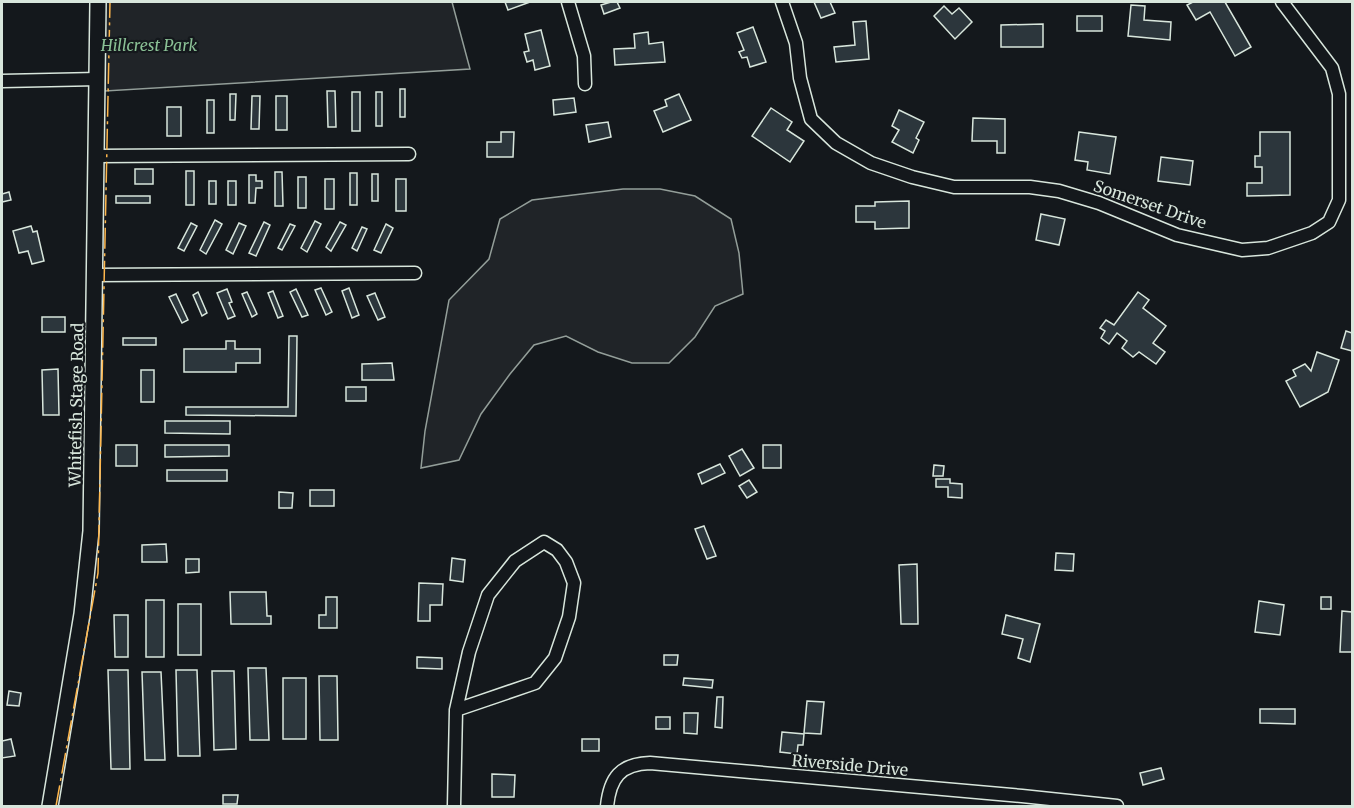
<svg xmlns="http://www.w3.org/2000/svg" width="1354" height="808" font-family="Merriweather,serif">
<rect width="100%" height="100%" fill="#14181c"/>
<g fill="#202428" stroke="#939e99" stroke-width="1.5">
<polygon points="104,2 452,2 470,69 105,91"/>
<polygon points="623,189 660,189 695,196 731,219 739,253 743,294 715,306 695,337 669,363 632,363 598,352 566,336 534,345 510,374 481,414 459,460 421,468 425,431 449,300 489,259 500,219 532,200"/>
</g>
<g fill="#2c363c" stroke="#d8e6dc" stroke-width="1.5">
<polygon points="505,2 530,2 508,10"/>
<polygon points="611,2 617,2 620,8 604,14 601,5"/>
<polygon points="814,2 830,2 835,13 821,18"/>
<polygon points="1193,2 1225,2 1251,47 1235,56 1210,12 1196,20 1187,5"/>
<polygon points="1131,5 1145,6 1144,20 1171,22 1170,40 1128,36"/>
<polygon points="944,6 952,14 959,8 972,22 955,39 934,16"/>
<rect x="1077" y="16" width="25" height="15"/>
<polygon points="866,21 869,59 836,62 834,47 855,45 853,22"/>
<polygon points="1043,24 1043,47 1001,47 1001,25"/>
<polygon points="753,27 766,62 750,67 747,57 742,58 739,52 744,50 737,33"/>
<polygon points="541,30 550,66 535,70 533,60 527,62 524,52 529,51 525,34"/>
<polygon points="648,32 649,44 663,42 665,62 615,65 614,49 635,48 634,34"/>
<rect x="400" y="89" width="5" height="28"/>
<polygon points="327,91 335,91 336,127 328,127"/>
<rect x="352" y="92" width="8" height="39"/>
<rect x="376" y="92" width="6" height="34"/>
<polygon points="230,94 236,94 235,120 230,120"/>
<polygon points="679,94 691,120 663,132 654,111 667,106 665,100"/>
<polygon points="252,96 260,96 259,129 251,129"/>
<rect x="276" y="96" width="11" height="34"/>
<polygon points="574,98 576,112 554,115 553,100"/>
<rect x="207" y="100" width="7" height="33"/>
<rect x="167" y="107" width="14" height="29"/>
<polygon points="771,108 792,122 787,130 804,141 790,162 752,136"/>
<polygon points="899,110 924,122 916,138 919,140 913,153 892,142 899,130 892,126"/>
<polygon points="973,118 1005,119 1005,153 997,153 997,141 972,141"/>
<polygon points="608,122 611,137 589,142 586,125"/>
<polygon points="501,132 514,132 513,157 487,157 487,142 501,142"/>
<polygon points="1079,132 1116,137 1110,174 1087,170 1088,162 1075,160"/>
<polygon points="1260,132 1290,132 1290,195 1247,196 1247,183 1262,183 1262,167 1255,167 1255,156 1260,156"/>
<polygon points="1161,157 1193,161 1190,185 1158,181"/>
<rect x="135" y="169" width="18" height="15"/>
<rect x="186" y="171" width="8" height="34"/>
<polygon points="275,172 282,172 283,206 275,206"/>
<rect x="350" y="173" width="7" height="32"/>
<rect x="372" y="174" width="6" height="27"/>
<polygon points="249,175 256,175 256,181 262,181 262,188 256,188 255,203 249,203"/>
<rect x="298" y="177" width="8" height="31"/>
<rect x="325" y="179" width="9" height="30"/>
<rect x="396" y="179" width="10" height="32"/>
<rect x="209" y="181" width="7" height="23"/>
<rect x="228" y="181" width="8" height="24"/>
<polygon points="9,192 11,200 2,202 2,194"/>
<rect x="116" y="196" width="34" height="7"/>
<polygon points="909,201 909,228 875,229 875,222 856,222 856,206 875,206 875,202"/>
<polygon points="1041,214 1065,219 1059,245 1036,240"/>
<polygon points="215,220 222,224 206,254 200,250"/>
<polygon points="315,221 321,224 307,252 301,248"/>
<polygon points="264,222 270,225 256,256 249,253"/>
<polygon points="340,222 346,225 331,251 326,247"/>
<polygon points="191,223 197,226 184,251 178,248"/>
<polygon points="239,223 246,226 233,254 226,250"/>
<polygon points="290,224 295,226 282,250 278,248"/>
<polygon points="386,224 393,228 381,253 374,250"/>
<polygon points="31,226 33,232 37,231 44,261 32,264 28,251 19,253 13,231"/>
<polygon points="362,227 367,229 357,251 352,248"/>
<polygon points="321,288 332,312 326,315 315,290"/>
<polygon points="349,288 359,315 352,318 342,291"/>
<polygon points="227,289 232,302 229,303 235,316 228,319 217,293"/>
<polygon points="296,289 308,315 302,317 290,292"/>
<polygon points="273,291 283,316 278,318 268,293"/>
<polygon points="198,292 207,313 202,316 193,295"/>
<polygon points="247,292 257,314 252,317 242,294"/>
<polygon points="1138,292 1149,300 1143,308 1166,326 1153,343 1165,352 1156,364 1139,352 1133,357 1122,348 1127,341 1117,333 1109,344 1101,338 1105,331 1100,328 1106,320 1114,325"/>
<polygon points="375,293 385,317 378,320 367,296"/>
<polygon points="176,294 188,320 182,323 169,297"/>
<rect x="42" y="317" width="23" height="15"/>
<polygon points="1346,331 1352,333 1352,351 1341,348"/>
<polygon points="289,336 297,336 296,416 186,415 186,407 288,407"/>
<rect x="123" y="338" width="33" height="7"/>
<polygon points="226,341 235,341 235,349 260,349 260,363 236,363 236,372 184,372 184,349 226,349"/>
<polygon points="1317,352 1339,360 1328,392 1300,407 1286,381 1296,376 1293,370 1305,364 1311,371"/>
<polygon points="392,363 394,380 362,380 362,364"/>
<polygon points="58,369 59,415 43,415 42,370"/>
<rect x="141" y="370" width="13" height="32"/>
<rect x="346" y="387" width="20" height="14"/>
<polygon points="165,421 230,421 230,434 165,433"/>
<rect x="116" y="445" width="21" height="21"/>
<polygon points="165,445 229,445 229,456 165,457"/>
<rect x="763" y="445" width="18" height="23"/>
<polygon points="742,449 754,468 740,476 729,456"/>
<polygon points="720,464 725,473 702,484 698,474"/>
<polygon points="934,465 944,466 943,476 933,476"/>
<rect x="167" y="470" width="60" height="11"/>
<polygon points="936,479 950,479 950,483 962,484 962,498 948,497 948,487 936,487"/>
<polygon points="749,480 757,492 747,498 739,486"/>
<rect x="310" y="490" width="24" height="16"/>
<polygon points="279,492 293,493 292,508 279,508"/>
<polygon points="704,526 716,556 707,559 695,529"/>
<polygon points="166,544 167,562 142,562 142,545"/>
<polygon points="1056,553 1074,554 1073,571 1055,570"/>
<polygon points="452,558 465,560 463,582 450,580"/>
<polygon points="186,559 199,559 199,572 186,573"/>
<polygon points="917,564 918,624 901,624 899,565"/>
<polygon points="419,583 443,584 442,605 430,605 430,621 418,621"/>
<polygon points="230,592 266,592 267,616 271,616 271,624 231,624"/>
<polygon points="326,597 337,597 337,628 319,628 319,615 326,615"/>
<rect x="1321" y="597" width="10" height="12"/>
<rect x="146" y="600" width="18" height="57"/>
<polygon points="1259,601 1284,605 1280,635 1255,632"/>
<rect x="178" y="604" width="23" height="51"/>
<polygon points="1342,611 1352,612 1352,652 1340,652"/>
<polygon points="114,615 128,615 128,657 115,657"/>
<polygon points="1006,615 1040,624 1030,662 1018,658 1023,639 1002,634"/>
<polygon points="664,655 678,655 677,665 664,665"/>
<polygon points="417,657 442,658 442,669 417,668"/>
<polygon points="248,668 266,668 269,740 250,740"/>
<polygon points="108,670 128,670 130,769 111,769"/>
<polygon points="176,670 197,670 200,756 178,756"/>
<polygon points="212,671 234,671 236,749 214,750"/>
<polygon points="142,672 161,672 165,760 145,760"/>
<polygon points="319,676 337,676 338,740 320,740"/>
<rect x="283" y="678" width="23" height="61"/>
<polygon points="684,678 713,680 712,688 683,685"/>
<polygon points="9,691 21,693 19,706 7,705"/>
<polygon points="717,697 723,697 722,728 715,727"/>
<polygon points="807,701 824,702 821,734 804,733"/>
<polygon points="1260,709 1295,709 1295,724 1260,723"/>
<polygon points="684,713 698,713 697,734 684,733"/>
<rect x="656" y="717" width="14" height="12"/>
<polygon points="782,732 804,734 803,745 798,745 797,754 780,752"/>
<polygon points="11,739 15,756 2,758 2,741"/>
<rect x="582" y="739" width="17" height="12"/>
<polygon points="1161,768 1164,779 1143,785 1140,773"/>
<polygon points="492,774 515,775 514,797 492,797"/>
<polygon points="223,795 238,795 237,804 223,804"/>
</g>
<g fill="none" stroke-linecap="round" stroke-linejoin="round">
<g stroke="#d8e6dc" stroke-width="15">
<g id="minor">
<polyline points="568,2 584,56 585,84"/>
<polyline points="782,2 796,43 800,78 811,119 836,143 871,163 912,177 954,187 1030,187 1059,191 1099,203 1177,235 1242,250 1268,248 1312,233 1329,222 1339,200 1339,94 1332,68 1282,2"/>
<polyline points="2,81 98,79"/>
<polyline points="96,156 409,154"/>
<polyline points="95,275 415,273"/>
<polyline points="454,806 456,710 469,652 488,595 515,561 544,542 557,550 566,562 574,583 569,617 555,658 535,683 456,710"/>
<path d="M607,806c3,-28 13,-42 43,-43l372,33 95,10"/>
</g>
</g>
<g stroke="#d8e6dc" stroke-width="18">
<polyline id="major" points="50,806 82,614 91,531 98,2"/>
</g>
<use href="#minor" stroke="#14181c" stroke-width="12"/>
<use href="#major" stroke="#14181c" stroke-width="15"/>
<polyline stroke="#ffb74d" stroke-width="1.5" stroke-dasharray="21 4.5 3 4.5" stroke-linecap="butt" points="56,806 98,573 110,2"/>
</g>
<g text-anchor="middle" dominant-baseline="central" stroke-width="4.5" stroke-linejoin="round" paint-order="stroke">
<g font-size="16" font-style="italic" fill="#8ac095" stroke="#14181c">
<text x="149" y="45">Hillcrest Park</text>
</g>
<g font-size="16" fill="#d8e6dc" stroke="#14181c">
<text transform="translate(1150 204) rotate(19)">Somerset Drive</text>
<text transform="translate(76 405) rotate(-89)">Whitefish Stage Road</text>
<text transform="translate(850 765) rotate(5)">Riverside Drive</text>
</g>
</g>
<rect width="1354" height="808" fill="none" stroke="#d8e6dc" stroke-width="6"/>
</svg>
